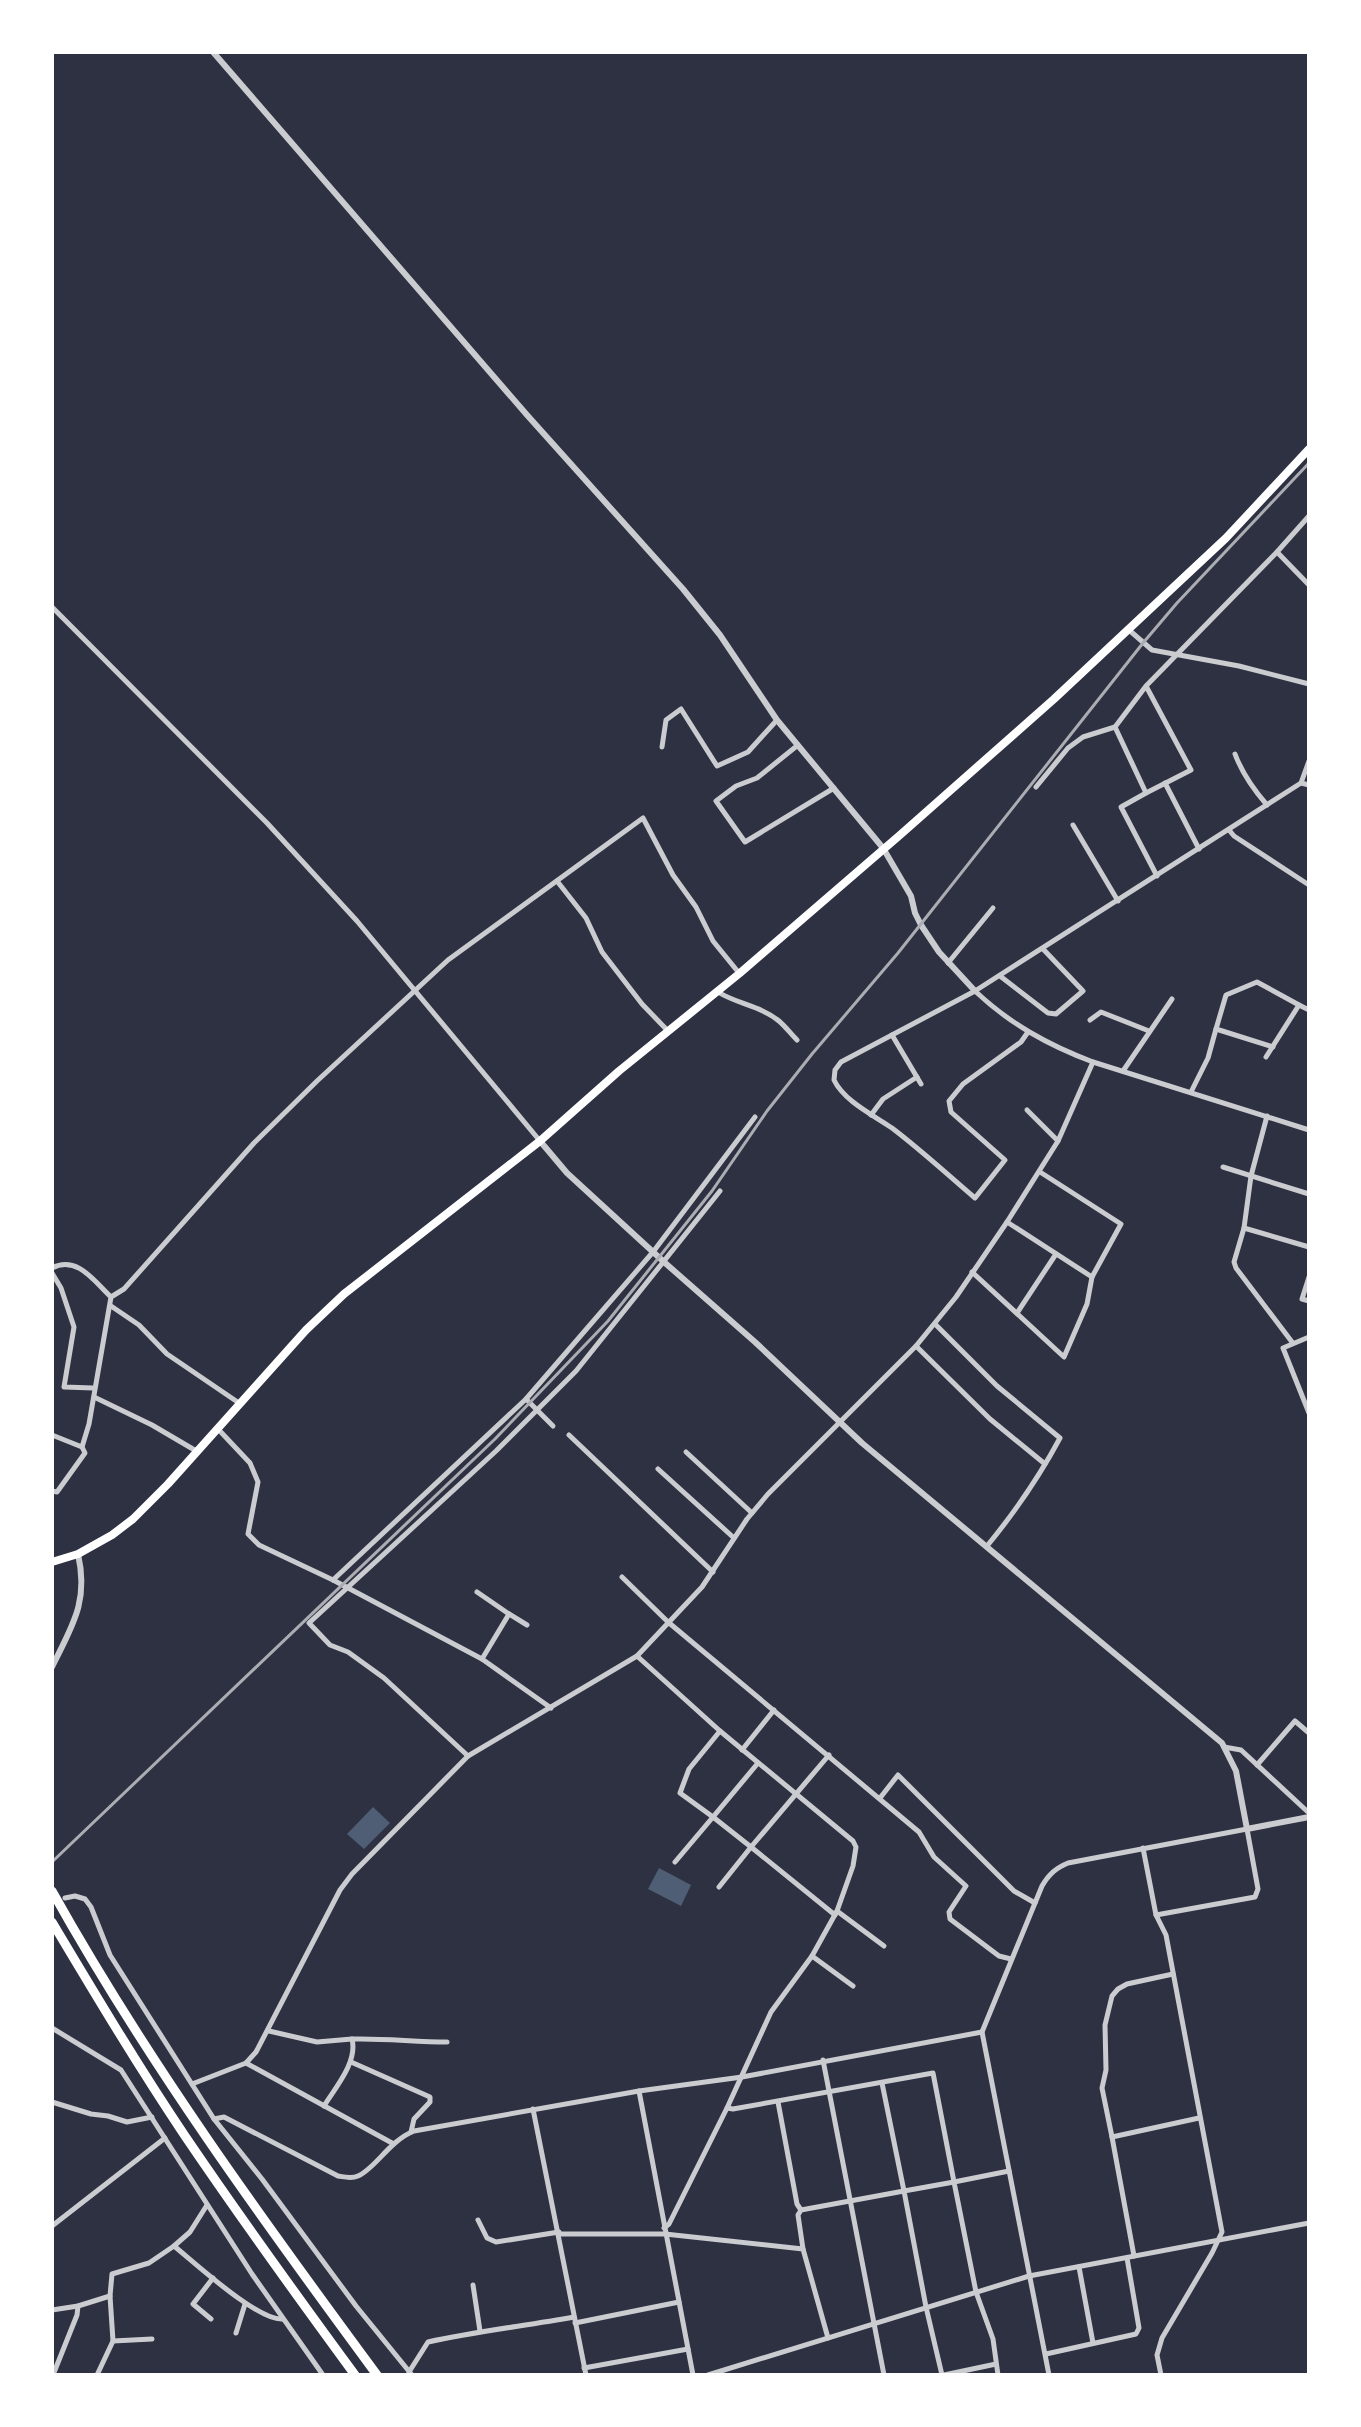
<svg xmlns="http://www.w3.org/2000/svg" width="1361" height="2427" font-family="'PT Sans',sans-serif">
<rect width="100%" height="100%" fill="#2d3142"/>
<g fill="#4f5d75">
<polygon points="373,1807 390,1823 364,1849 347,1834"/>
<polygon points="659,1868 691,1885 681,1906 648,1889"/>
</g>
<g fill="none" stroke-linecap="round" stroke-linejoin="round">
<g stroke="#caccd0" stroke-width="5">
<polyline points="1277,552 1309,516"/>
<polyline points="52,607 267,823 357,921 540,1141"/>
<polyline points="1129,630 1152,650 1239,666 1309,684"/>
<polyline points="1146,686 1191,770 1146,793 1115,727 1146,686 1277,552 1309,585"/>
<polyline points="798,745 757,778 736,786 716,801 745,842 834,788"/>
<polyline points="662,747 666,720 681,709 717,766 748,752 777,720"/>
<path d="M1235,754c7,19 19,36 32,51"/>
<polyline points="1165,783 1199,849"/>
<polyline points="1301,783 1309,761"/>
<polyline points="1036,787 1068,748 1083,737 1115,727"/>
<polyline points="1146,793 1121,807 1157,876"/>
<polyline points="1073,825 1118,901"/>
<polyline points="1229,830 1234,836 1309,885"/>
<polyline points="557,881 586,918 602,952 642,1004 668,1031"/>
<polyline points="948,963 993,908"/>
<polyline points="1000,976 1048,1013 1056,1014 1083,991 1043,949"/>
<path d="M975,991c35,33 73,54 118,71l216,68"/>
<path d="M718,992c19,12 43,14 61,29 6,5 12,13 18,19"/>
<polyline points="1090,1020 1101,1012 1149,1031"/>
<path d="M1028,1032l-7,10 -58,42 -14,17 2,11 54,48 -30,38c-27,-23 -54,-48 -83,-70 -19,-13 -48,-27 -58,-48l1,-10 6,-8 134,-71 326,-208 8,2"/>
<polyline points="892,1035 921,1084"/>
<polyline points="1273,1047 1216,1029 1226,995 1257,982 1299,1005"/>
<polyline points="1266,1057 1299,1005 1309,1010"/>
<polyline points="1123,1071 1172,999"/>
<polyline points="1191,1092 1208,1058 1216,1029"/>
<polyline points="1027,1110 1058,1141"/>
<polyline points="871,1115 883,1099 917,1077"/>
<polyline points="1267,1116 1251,1176 1244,1228 1234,1262 1236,1268 1292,1342"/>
<polyline points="1223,1167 1309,1194"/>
<polyline points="1007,1222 1092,1277"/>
<polyline points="1244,1228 1309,1247"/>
<path d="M52,1268c25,-13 42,13 59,29"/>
<polyline points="972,1272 1064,1357 1087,1304 1092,1277 1121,1224 1040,1172"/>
<polyline points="52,1273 61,1288 74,1327 64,1387 93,1388"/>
<polyline points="1309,1277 1302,1299 1309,1301"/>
<polyline points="111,1306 139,1325 167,1354 239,1403"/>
<polyline points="1017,1313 1056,1254"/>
<path d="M935,1324l62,62 63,52c-21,39 -45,74 -73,108"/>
<polyline points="1309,1337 1283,1348 1309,1413"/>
<polyline points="916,1346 990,1419 1045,1464"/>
<polyline points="94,1397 152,1425 198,1452"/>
<polyline points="526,1399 553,1426"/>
<polyline points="218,1429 250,1463 258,1482 248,1534 259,1545 333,1580 482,1659 551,1708"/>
<polyline points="52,1435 82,1447 89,1424 111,1297 124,1289 254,1143 317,1081 448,960 643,818 673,875 696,907 713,941 739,973"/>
<polyline points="569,1435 713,1572"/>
<polyline points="686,1452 752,1513"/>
<polyline points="658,1469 734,1538"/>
<polyline points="52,1491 57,1492 85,1453 82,1447"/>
<polyline points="622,1577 668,1622 919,1832 934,1857 966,1886 949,1912 950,1919 999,1956 1011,1959"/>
<polyline points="333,1580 526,1399 653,1252 755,1117"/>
<polyline points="477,1592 509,1614 482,1659"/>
<polyline points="509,1614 527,1625"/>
<polyline points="637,1656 720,1731 853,1841 856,1847 853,1866 837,1911 812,1956 771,2012 727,2108 669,2224 664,2228"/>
<polyline points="1224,1747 1241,1750 1309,1813"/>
<polyline points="742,1750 774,1710"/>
<polyline points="829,1755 751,1847 835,1915"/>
<polyline points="468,1756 384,1678 348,1652 330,1645 309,1623 496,1451 576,1371 720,1191"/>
<polyline points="1257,1765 1295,1721 1309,1733"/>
<polyline points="880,1798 898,1775 1014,1891 1035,1903"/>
<polyline points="1143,1848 1156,1915 1166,1935 1222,2232 1212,2253 1162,2338 1157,2355 1161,2375"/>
<polyline points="675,1862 713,1817 680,1793 689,1769 720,1731"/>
<polyline points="719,1887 751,1847 713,1817 758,1763"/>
<polyline points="65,1898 75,1896 85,1899 91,1907 110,1955 214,2119 262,2179 356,2306 412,2375"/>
<polyline points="837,1911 884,1946"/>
<polyline points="812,1956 853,1986"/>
<polyline points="52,2028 121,2070 252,2274 323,2375"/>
<path d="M269,2031l48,11 35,-3c6,23 -17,49 -28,67"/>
<path d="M352,2039c32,-1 63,3 95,3"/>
<polyline points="823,2060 884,2375"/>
<polyline points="351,2062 430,2097 430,2102 414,2119 411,2132"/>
<polyline points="246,2063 392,2143"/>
<polyline points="192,2084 246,2063 256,2052 340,1890 352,1874 468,1756 637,1656 702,1587 747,1519 768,1494 916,1346 956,1297 1007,1222 1058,1141 1093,1062"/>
<polyline points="639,2091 693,2375"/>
<polyline points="52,2102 91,2114 108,2116 127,2122 152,2117"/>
<polyline points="778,2102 797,2204 801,2210"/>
<polyline points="727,2108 733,2109 933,2073 954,2182 904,2191 926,2307 942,2375"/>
<polyline points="533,2109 586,2375"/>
<path d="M214,2119l10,-2 114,59c7,1 13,3 20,0 17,-7 31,-35 56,-45l225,-40 103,-14 240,-45"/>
<polyline points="1112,2137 1102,2088 1106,2070 1105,2025 1112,1996 1118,1989 1127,1984 1173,1974"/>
<path d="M207,2205l-17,27 -16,14c21,17 85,76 109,73"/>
<polyline points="478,2220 487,2238 496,2242 559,2232"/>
<polyline points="52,2226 165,2138"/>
<polyline points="559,2234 665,2234 803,2249 828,2338"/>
<polyline points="803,2249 798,2215 801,2210 904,2191 882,2083"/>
<polyline points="1134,2256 1112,2137 1199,2118"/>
<polyline points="1079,2267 1093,2343"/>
<polyline points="473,2285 480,2331"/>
<polyline points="52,2310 78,2306 110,2296"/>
<polyline points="211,2319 193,2304 213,2278"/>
<polyline points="575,2323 679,2302"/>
<polyline points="236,2333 245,2304"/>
<polyline points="113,2341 152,2339"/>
<polyline points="1046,2354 1136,2334 1139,2328 1127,2258"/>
<polyline points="584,2368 688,2349"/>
<path d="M409,2372l19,-30c49,-11 97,-16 146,-25"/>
<polyline points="53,2375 77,2315 78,2306"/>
<polyline points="97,2375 113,2341 110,2296 112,2274 149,2263 174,2246"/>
<polyline points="708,2375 1029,2276 1309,2223"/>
<polyline points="944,2375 996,2364"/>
<polyline points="998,2375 993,2339 976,2292 954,2182 1009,2171"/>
<path d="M1049,2375l-67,-343 60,-146c7,-12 14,-18 26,-23l179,-34 11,60 -3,8 -99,18"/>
</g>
<g stroke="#caccd0" stroke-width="6">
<polyline points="213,52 527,415 683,589 720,635 777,720 883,848 911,896 915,913 921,925 939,952 975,991"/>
<polyline points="540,1141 567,1173 664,1262 755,1342 862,1443 1222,1743 1236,1771 1247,1829 1309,1817"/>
<path d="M52,1667c20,-41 37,-65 26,-113"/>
</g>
<polyline stroke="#fff" stroke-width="8" points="52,1562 78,1554 112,1535 133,1519 168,1484 306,1330 344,1294 540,1141 619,1071 740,973 900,835 1054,699 1226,538 1309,449"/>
<g stroke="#fff" stroke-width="9">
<path d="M52,1891c95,170 210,328 325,484"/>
<path d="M52,1922c43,72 86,144 133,214 55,81 112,160 170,239"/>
</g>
<polyline stroke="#abadb3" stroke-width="3" points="53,1861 495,1439 608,1321 712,1191 767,1111 812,1054 898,953 1143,643 1177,603 1309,463"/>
</g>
<rect width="1361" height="2427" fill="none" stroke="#ffffff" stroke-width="108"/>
</svg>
